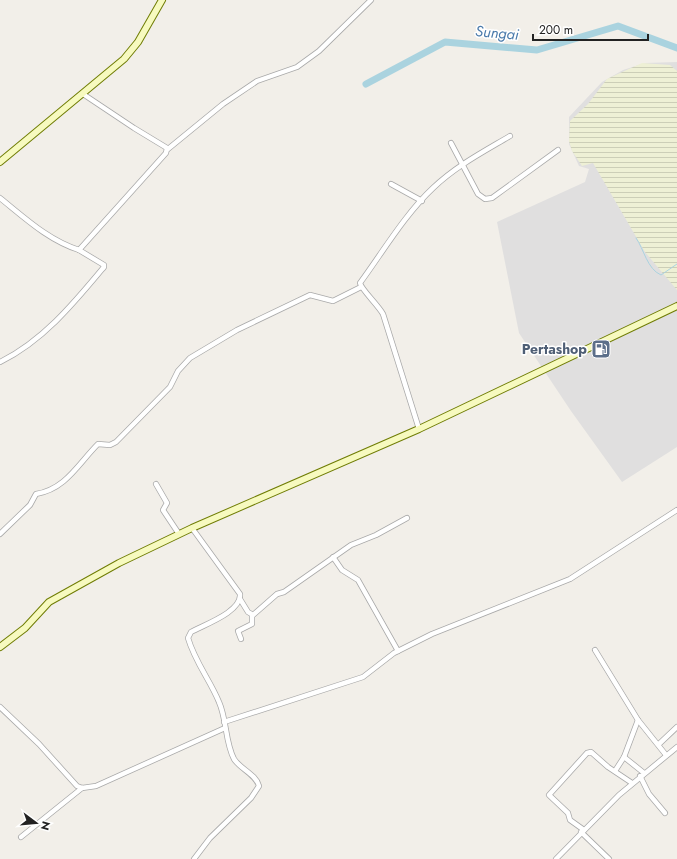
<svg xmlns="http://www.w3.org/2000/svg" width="677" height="859" font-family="Jost,sans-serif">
<defs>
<pattern id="farmland-rules" width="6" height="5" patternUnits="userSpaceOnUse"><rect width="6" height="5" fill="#eef0d5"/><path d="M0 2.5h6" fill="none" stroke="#ccceb7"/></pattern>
</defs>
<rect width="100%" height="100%" fill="#f2efe9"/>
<polygon fill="#e0dfdf" points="677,62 677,447 622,482 571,411 519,333 497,222 585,182 589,169 579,166 569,144 569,117 602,82 623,70 645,63"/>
<polygon fill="url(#farmland-rules)" points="642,63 670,65 677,71 677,290 645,252 593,163 582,166 572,151 569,141 570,121 588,104 607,79"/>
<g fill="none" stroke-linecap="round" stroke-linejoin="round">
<path stroke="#aad3df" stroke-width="1" d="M636,238c8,11 11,31 25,37l16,-11"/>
<polyline stroke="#aad3df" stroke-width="7" points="366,84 445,42 537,50 618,26 677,48"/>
<g stroke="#a9a9a9" stroke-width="6">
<g id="street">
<polyline points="451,143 478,194 485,199 492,198 558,150"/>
<polyline points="168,149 223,104 257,81 297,67 319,51 371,0"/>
<polyline points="391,184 422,201"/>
<path d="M0,198c25,20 48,42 79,52l87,-97 1,-5 -33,-20 -51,-34"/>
<path d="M0,362c43,-21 74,-59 104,-95v-2l-25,-15"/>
<path d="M419,429l-36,-115c-5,-9 -22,-25 -23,-31 22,-30 46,-70 73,-95 23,-22 50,-36 77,-52"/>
<polyline points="156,484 167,503 163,510 179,534"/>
<path d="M192,528l48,66c2,18 -37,31 -49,38l-3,6c7,24 22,42 31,64 8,18 6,40 15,57 6,10 22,15 25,27l-8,12 -41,40 -16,21"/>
<path d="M0,534l30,-29 6,-11c30,-5 42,-30 62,-50l12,1 6,-3 54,-55 8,-16 12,-13 47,-28 73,-35 23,6 28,-14"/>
<polyline points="333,557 342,570 358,580 398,651"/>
<polyline points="240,599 248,612 253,615 277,594 284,592 351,545 376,535 407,518"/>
<polyline points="241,639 238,631 252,624 252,616"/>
<polyline points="595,650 638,720 666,755"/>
<polyline points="0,707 39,744 77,786 82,788 96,786 225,728"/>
<polyline points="224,722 363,677 394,653 432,634 570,579 677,510"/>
<polyline points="659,744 677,727"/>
<polyline points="624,757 644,773"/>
<polyline points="615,771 624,757 638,720"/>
<polyline points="640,776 649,794 665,813"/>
<polyline points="584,830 570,820 568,813 549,795 587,753 591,752 608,767 632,783"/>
<polyline points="581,832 609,859"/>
<polyline points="21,837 82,788"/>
<polyline points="556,859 619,795 677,747"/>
</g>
</g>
<g stroke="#707d05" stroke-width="8">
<g id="secondary">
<polyline points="0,162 124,59 138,42 162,0"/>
<polyline points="0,647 25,628 49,602 119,563 192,528 419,429 677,306"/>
</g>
</g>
<use href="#street" stroke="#fff" stroke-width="4.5"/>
<use href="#secondary" stroke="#f7fabf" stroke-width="6"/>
</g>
<defs>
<g id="fuel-square" transform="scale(1)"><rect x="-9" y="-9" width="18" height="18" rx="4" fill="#5c6f8a" stroke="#fff"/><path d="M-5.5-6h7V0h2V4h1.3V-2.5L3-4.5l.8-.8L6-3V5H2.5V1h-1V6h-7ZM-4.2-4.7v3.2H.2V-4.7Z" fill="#fff"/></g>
</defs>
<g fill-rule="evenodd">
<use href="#fuel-square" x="601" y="349"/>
</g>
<g text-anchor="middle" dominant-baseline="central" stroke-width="3" stroke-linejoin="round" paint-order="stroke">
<g font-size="14" font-weight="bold" fill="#4e5e75" stroke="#fff" text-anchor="end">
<text x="587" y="349">Pertashop</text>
</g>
<g font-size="15" font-style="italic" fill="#4a7aab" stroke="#fff">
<text transform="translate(497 33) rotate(5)">Sungai</text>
</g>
</g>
<g transform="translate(36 823) rotate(106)" stroke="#ffffff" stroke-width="3" paint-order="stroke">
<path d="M0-3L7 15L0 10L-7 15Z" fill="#222222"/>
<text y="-6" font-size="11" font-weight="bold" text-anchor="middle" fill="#222222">N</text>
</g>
<path d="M533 34v6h115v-6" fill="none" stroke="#222222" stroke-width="2"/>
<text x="539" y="34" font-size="12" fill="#222222" stroke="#ffffff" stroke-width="3" paint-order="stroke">200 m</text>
</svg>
